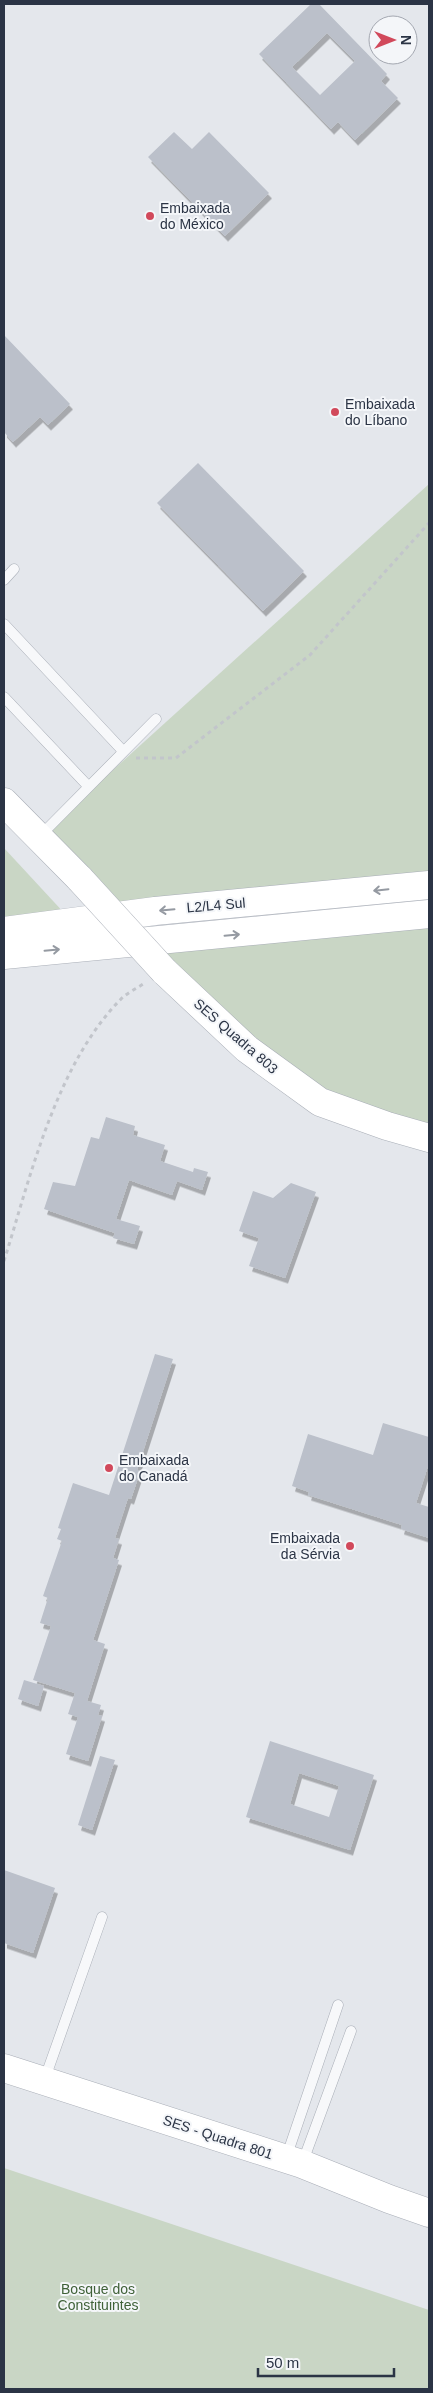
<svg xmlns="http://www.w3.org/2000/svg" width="433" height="2393" font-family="Arial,sans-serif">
<defs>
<filter id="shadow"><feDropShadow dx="3" dy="5.5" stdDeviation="0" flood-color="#0004"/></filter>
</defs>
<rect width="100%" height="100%" fill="#e4e7ec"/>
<g fill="#c9d6c5">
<polygon points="429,484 429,884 120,915 39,837"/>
<polygon points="4,848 66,915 4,922"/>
<polygon points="429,913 429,1137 320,1102 247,1049 156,941"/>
<polygon points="4,2168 429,2310 429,2389 4,2389"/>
</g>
<g fill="#bbc0ca" fill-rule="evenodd" filter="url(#shadow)">
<path d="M311,4h8l68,70 -6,7 17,17 -43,42 -17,-18 -7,7 -72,-75zM327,33l28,28 -35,34 -28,-28z"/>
<polygon points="174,132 192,149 209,132 269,193 225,236 148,157"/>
<polygon points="4,335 70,404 48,425 40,417 13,442 4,432"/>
<polygon points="198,463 304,571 263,611 157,503"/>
<polygon points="106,1117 135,1126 133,1135 165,1145 160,1161 193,1172 194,1168 208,1172 202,1190 177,1181 172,1195 129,1180 116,1219 140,1226 134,1244 113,1238 115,1233 44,1209 53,1182 75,1186 91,1137 99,1139"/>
<polygon points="291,1183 316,1192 285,1278 249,1266 259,1238 239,1231 253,1191 273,1198"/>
<polygon points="155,1354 173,1359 137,1470 140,1472 131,1499 128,1498 115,1538 119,1539 113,1558 119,1560 93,1640 105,1644 87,1701 101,1705 98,1715 102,1716 88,1761 66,1754 78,1717 68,1714 75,1693 33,1680 51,1626 40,1623 48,1598 43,1596 62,1541 57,1539 61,1529 58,1528 73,1483 109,1495"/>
<polygon points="383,1423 429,1437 429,1463 416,1503 429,1507 429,1538 401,1529 402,1525 308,1495 309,1492 292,1486 308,1434 373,1455"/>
<polygon points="24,1680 44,1686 38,1706 18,1699"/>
<path d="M270,1741l104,34 -24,75 -104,-33zM299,1773l40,13 -10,31 -39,-13z"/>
<polygon points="100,1756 115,1760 92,1830 78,1825"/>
<polygon points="4,1870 55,1888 33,1953 4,1943"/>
</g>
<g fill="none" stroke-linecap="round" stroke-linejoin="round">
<g stroke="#a9aeb7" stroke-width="11">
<g id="lane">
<polyline points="4,580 14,569"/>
<polyline points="4,624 123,751"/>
<polyline points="4,697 88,786"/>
<polyline points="40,836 156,719"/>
<polyline points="44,2081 102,1917"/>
<polyline points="286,2158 338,2005"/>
<polyline points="302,2164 351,2031"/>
</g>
</g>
<g stroke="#a9aeb7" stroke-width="29">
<g id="secondary">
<polyline points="4,802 80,879"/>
<polyline points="4,931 155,911 429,885"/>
<polyline points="4,955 429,914"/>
<polyline points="164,971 247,1049 320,1102 387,1126 429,1138"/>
<polyline points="4,2068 302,2164 389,2199 429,2213"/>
</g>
</g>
<g stroke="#c2c5cb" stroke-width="3" stroke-dasharray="4 4" stroke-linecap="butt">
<polyline points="136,758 176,758 310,655 429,523"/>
<path d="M4,1261c27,-86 52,-196 117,-262 7,-7 17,-11 25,-17"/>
</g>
<use href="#lane" stroke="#f7f8fa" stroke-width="10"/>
<use href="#secondary" stroke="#fff" stroke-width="28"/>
<g stroke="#a9aeb7" stroke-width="29" stroke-linecap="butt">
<polyline id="secondary-bridge" points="80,879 164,971"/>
</g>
<use href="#secondary-bridge" stroke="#fff" stroke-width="28"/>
</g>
<defs><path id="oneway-shaft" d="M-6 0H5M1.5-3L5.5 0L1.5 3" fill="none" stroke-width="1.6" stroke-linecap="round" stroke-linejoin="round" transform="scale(1.25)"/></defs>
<g stroke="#959aa2">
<use href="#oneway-shaft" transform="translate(381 890) rotate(174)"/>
<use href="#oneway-shaft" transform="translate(167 910) rotate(175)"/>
<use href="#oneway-shaft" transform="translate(232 935) rotate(-5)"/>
<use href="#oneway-shaft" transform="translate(52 950) rotate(-5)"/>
</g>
<g fill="#d1495b" stroke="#f4f6f9" stroke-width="2">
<circle cx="150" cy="216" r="5"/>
<circle cx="335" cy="412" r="5"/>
<circle cx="109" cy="1468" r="5"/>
<circle cx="350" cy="1546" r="5"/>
</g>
<g text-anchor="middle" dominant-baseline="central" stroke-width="4" stroke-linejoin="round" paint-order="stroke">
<g font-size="14" fill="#2b3445" stroke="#f4f6f9" text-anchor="start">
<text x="160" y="208">Embaixada<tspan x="160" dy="16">do México</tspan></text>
<text x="345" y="404">Embaixada<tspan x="345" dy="16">do Líbano</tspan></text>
<text x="119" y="1460">Embaixada<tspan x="119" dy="16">do Canadá</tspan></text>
<text x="340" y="1538" text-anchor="end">Embaixada<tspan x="340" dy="16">da Sérvia</tspan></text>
</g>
<g font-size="14" fill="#2b3445" stroke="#f4f6f9">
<text transform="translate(216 905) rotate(-5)">L2/L4 Sul</text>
<text transform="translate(236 1036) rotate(41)">SES Quadra 803</text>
<text transform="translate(218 2137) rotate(18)">SES - Quadra 801</text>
</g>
<g font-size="14" fill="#3f6138" stroke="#f4f6f9">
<text x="98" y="2289">Bosque dos<tspan x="98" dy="16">Constituintes</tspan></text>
</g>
</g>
<rect width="433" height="2393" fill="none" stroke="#2b3445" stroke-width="10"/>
<g transform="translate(393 40) rotate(90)"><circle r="24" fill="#f4f6f9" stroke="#a4a8b1"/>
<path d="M0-4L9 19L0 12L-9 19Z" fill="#d1495b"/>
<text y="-8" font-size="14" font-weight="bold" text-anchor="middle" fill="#2b3445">N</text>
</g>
<path d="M258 2368v8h136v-8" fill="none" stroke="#2b3445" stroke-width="2.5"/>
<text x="266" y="2368" font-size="15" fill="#2b3445" stroke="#f4f6f9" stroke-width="4" paint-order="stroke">50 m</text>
</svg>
